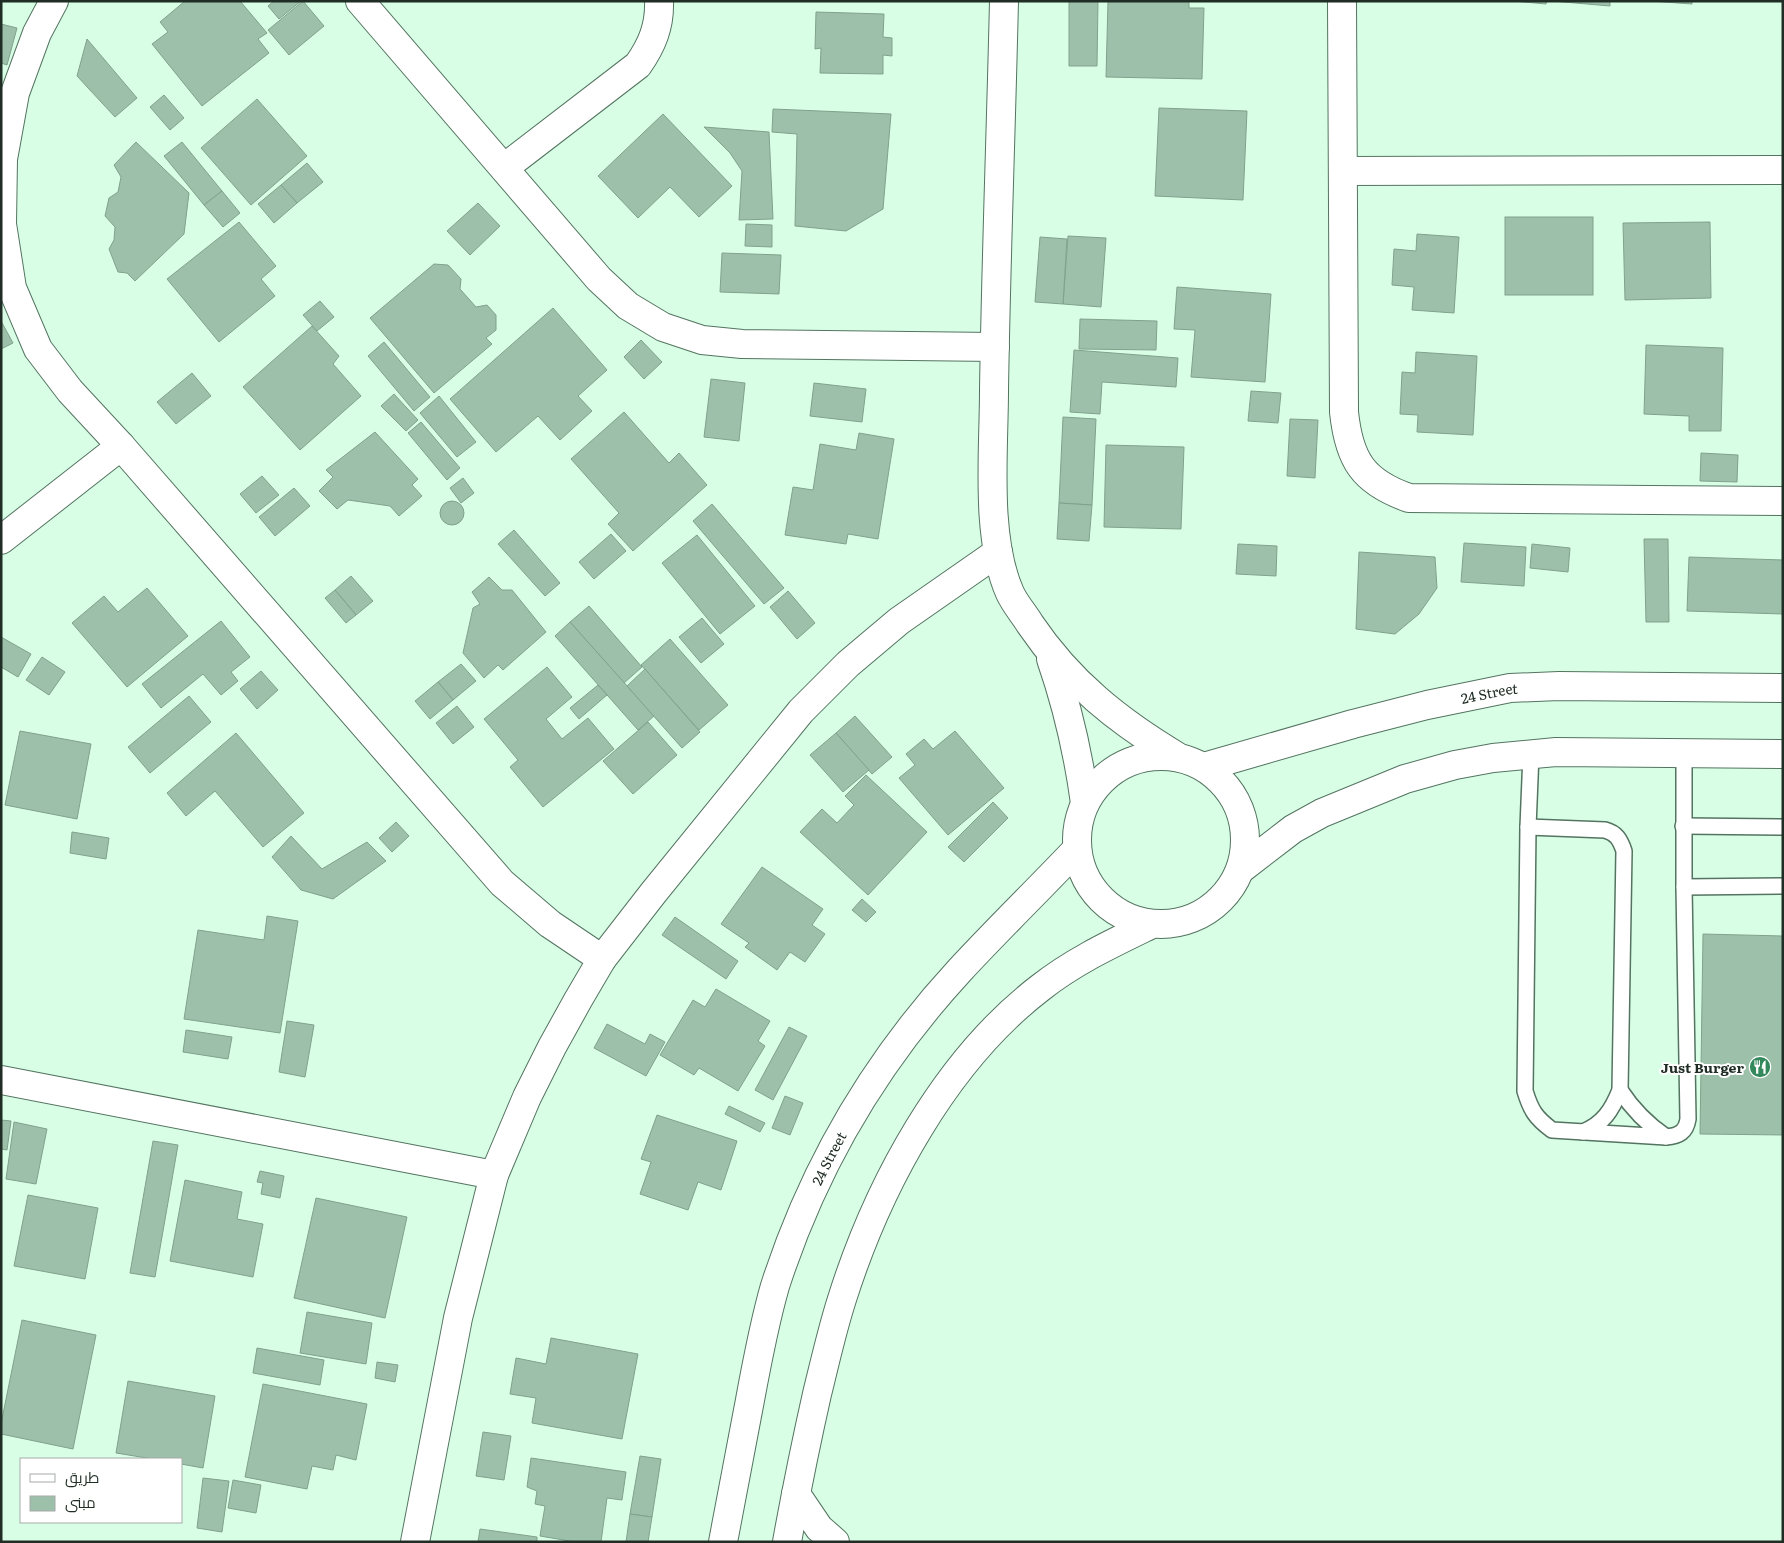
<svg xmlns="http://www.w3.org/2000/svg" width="1784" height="1543" font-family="Literata,Cairo,serif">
<rect width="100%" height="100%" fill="#d9fee6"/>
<g fill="#9dc0aa" stroke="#80a28d">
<polygon points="185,1 240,1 267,33 258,39 269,53 202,106 152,44 168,32 160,22"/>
<polygon points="274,1 301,1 279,19 268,6"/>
<polygon points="303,1 324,26 289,55 268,30"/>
<polygon points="1069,1 1098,1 1097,66 1069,66"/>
<polygon points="1108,1 1189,1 1189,8 1204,8 1202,79 1106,77"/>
<polygon points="1513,1 1547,1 1546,4"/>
<polygon points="1552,1 1610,1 1610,6"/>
<polygon points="1650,1 1692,1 1692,4"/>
<polygon points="816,12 884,14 883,37 892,38 892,56 883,55 883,74 820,73 821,48 815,49"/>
<polygon points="1,24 17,28 7,65 1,63"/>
<polygon points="87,39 137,98 115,117 77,76"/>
<polygon points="164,95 184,118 170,130 150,107"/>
<polygon points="257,99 307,156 251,205 201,148"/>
<polygon points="1159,108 1247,111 1243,200 1155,196"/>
<polygon points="773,109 891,114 883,209 846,231 795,226 797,134 772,132"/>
<polygon points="663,114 732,186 699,217 670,187 638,218 598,176"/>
<polygon points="704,127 769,132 773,219 739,220 742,171 730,153"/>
<polygon points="136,142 189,193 184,234 135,281 127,273 118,272 109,249 114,240 115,227 105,216 109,198 118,192 121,177 114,165"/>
<polygon points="182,142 222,191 204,205 164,156"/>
<polygon points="307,163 323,182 297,203 281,185"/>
<polygon points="281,185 297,203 274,223 258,204"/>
<polygon points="222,191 240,213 223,227 204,205"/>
<polygon points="478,203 500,226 470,255 447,231"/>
<rect x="1505" y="217" width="88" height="78"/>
<polygon points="239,222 276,266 261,279 275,296 219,342 167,279"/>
<polygon points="1710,222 1711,298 1625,300 1623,223"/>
<polygon points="746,224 772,225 772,247 745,246"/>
<polygon points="1417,234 1459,237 1454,313 1412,310 1414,287 1392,285 1394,249 1416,251"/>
<polygon points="1068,236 1106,238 1101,307 1063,304"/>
<polygon points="1040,237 1067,239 1063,304 1035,302"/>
<polygon points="722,253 781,255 779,294 720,292"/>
<polygon points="434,264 448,265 461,279 460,289 476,307 487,305 496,315 496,330 486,338 492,344 434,393 370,318"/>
<polygon points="1177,287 1271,294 1265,382 1191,377 1195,330 1174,329"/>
<polygon points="320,301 334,317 317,331 303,315"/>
<polygon points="553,308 607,370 578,396 592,411 560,440 538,416 496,452 450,399"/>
<polygon points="1080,319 1157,321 1156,350 1079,349"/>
<polygon points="1,321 13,343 1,349"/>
<polygon points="312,326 339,356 333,364 361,396 300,450 243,387"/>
<polygon points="641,340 662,362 644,379 624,357"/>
<polygon points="384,342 430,397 414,411 368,356"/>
<polygon points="1646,345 1723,348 1721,431 1689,431 1689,416 1644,414"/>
<polygon points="1074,350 1178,358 1176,387 1102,382 1100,414 1070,412"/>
<polygon points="1416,352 1477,356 1473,435 1417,432 1418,415 1400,414 1402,372 1415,373"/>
<polygon points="192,373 211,396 176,424 157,402"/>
<polygon points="711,379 745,383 739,441 704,437"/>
<polygon points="814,383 866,389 862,422 810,416"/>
<polygon points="1251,391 1281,393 1278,423 1248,421"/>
<polygon points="394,394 418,420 406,431 381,406"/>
<polygon points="439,396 476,442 457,457 420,413"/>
<polygon points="624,412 669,463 679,453 707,485 633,551 608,524 619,513 571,459"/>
<polygon points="1063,417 1096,419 1092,505 1059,503"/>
<polygon points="1290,419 1318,420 1315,478 1287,476"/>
<polygon points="421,422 460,468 447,480 408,433"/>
<polygon points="375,432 418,479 412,485 422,496 399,516 390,506 348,500 337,509 319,491 333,477 326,470"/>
<polygon points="859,433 894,439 878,539 848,534 846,544 785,535 793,487 813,490 820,444 856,450"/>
<polygon points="1106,445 1184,447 1181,529 1104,527"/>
<polygon points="1701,453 1738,455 1737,482 1700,481"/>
<polygon points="262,476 279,495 256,513 240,494"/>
<polygon points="463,478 474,493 461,503 450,488"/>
<polygon points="294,488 310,506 275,536 259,517"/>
<circle cx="452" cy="513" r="12"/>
<polygon points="1059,503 1092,505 1089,541 1057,539"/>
<polygon points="712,504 784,588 764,604 693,521"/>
<polygon points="514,530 560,583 545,596 498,544"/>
<polygon points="611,534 626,551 594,579 579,562"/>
<polygon points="697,535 755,606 720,634 662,563"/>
<polygon points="1644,539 1668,539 1669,622 1646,622"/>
<polygon points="1464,543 1526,547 1524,586 1461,582"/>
<polygon points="1238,544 1277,546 1276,576 1236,574"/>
<polygon points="1532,544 1570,548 1568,572 1530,568"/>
<polygon points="1359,552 1435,557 1437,588 1419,614 1395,634 1356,629"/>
<polygon points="1689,557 1783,560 1783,614 1687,611"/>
<polygon points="351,576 373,601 356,615 335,590"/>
<polygon points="489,577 502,590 512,590 546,632 503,670 498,665 484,678 463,653 473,608 480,604 472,592"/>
<polygon points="147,588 188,636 127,687 72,623 104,596 118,612"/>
<polygon points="335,590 356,615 346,623 325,598"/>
<polygon points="788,591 815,623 797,639 770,607"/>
<polygon points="589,606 642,667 624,683 570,622"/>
<polygon points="702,618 724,644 701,663 679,637"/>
<polygon points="221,621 250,657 231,672 238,681 221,695 203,674 161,708 142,684"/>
<polygon points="570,622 654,716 638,730 555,636"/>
<polygon points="1,637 31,654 18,677 1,667"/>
<polygon points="670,639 728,705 699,730 641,665"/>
<polygon points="42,657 65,672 49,695 26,680"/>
<polygon points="461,664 476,681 453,700 438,682"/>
<polygon points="547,667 572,697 546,719 562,739 588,718 614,749 543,807 510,767 518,760 484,719"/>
<polygon points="645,669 700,732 682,748 627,686"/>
<polygon points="261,671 278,690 257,709 240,689"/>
<polygon points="438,682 453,700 430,719 415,701"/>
<polygon points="598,685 607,695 579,719 570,708"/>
<polygon points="189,696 211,722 150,773 128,747"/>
<polygon points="457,706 474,727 453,744 436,723"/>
<polygon points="855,716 892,757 872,774 836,733"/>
<polygon points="648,722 677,755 633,794 603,761"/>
<polygon points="20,731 91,744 77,819 5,805"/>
<polygon points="955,731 1004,788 948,835 899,778 915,765 906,754 924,739 933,749"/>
<polygon points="236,733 304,813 263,847 215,791 186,816 167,793"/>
<polygon points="836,733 869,770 843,792 810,755"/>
<polygon points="866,775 927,832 868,895 800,832 822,809 837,823 854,805 845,796"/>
<polygon points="993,802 1008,818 964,862 948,847"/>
<polygon points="396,822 409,836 392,852 379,838"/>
<polygon points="72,832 109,838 106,859 70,853"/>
<polygon points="291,836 322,869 367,842 386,861 333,899 301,890 272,857"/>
<polygon points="762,867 823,909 812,925 825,934 805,962 790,952 777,970 745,947 749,943 721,924"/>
<polygon points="862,899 876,912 866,922 852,910"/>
<polygon points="267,916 298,921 280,1033 184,1019 198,930 264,940"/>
<polygon points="675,917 738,961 726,979 662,935"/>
<polygon points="1703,934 1783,936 1783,1135 1700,1134"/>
<polygon points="716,989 770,1021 758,1041 765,1046 738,1091 699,1068 694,1075 660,1055 693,1000 705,1007"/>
<polygon points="287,1021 314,1025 305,1077 279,1072"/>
<polygon points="607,1024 645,1044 650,1034 665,1042 646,1076 594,1048"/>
<polygon points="789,1027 807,1036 773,1100 755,1090"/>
<polygon points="186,1030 232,1037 228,1059 183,1052"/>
<polygon points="785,1096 803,1103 790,1135 772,1128"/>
<polygon points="729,1106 765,1123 760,1132 725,1114"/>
<polygon points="657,1115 737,1141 721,1190 698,1182 688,1210 640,1194 651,1162 641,1159"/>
<polygon points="1,1120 11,1121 7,1150 1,1149"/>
<polygon points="14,1122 47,1129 36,1184 6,1179"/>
<polygon points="153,1141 178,1145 155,1277 130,1273"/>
<polygon points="260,1171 284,1176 280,1198 261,1194 263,1183 257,1182"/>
<polygon points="185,1180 242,1192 237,1219 263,1224 253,1277 170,1261"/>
<polygon points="28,1195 98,1208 85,1279 14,1266"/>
<polygon points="316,1198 407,1217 385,1318 294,1298"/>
<polygon points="307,1312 372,1323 366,1364 300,1353"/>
<polygon points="22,1320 96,1335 73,1449 1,1434 1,1424"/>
<polygon points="551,1338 638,1354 622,1439 532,1423 536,1398 510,1394 516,1358 546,1364"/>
<polygon points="257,1348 324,1360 320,1385 253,1373"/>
<polygon points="377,1362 398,1365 395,1382 375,1378"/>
<polygon points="128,1381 215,1396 203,1468 181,1464 181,1459 153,1459 116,1453"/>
<polygon points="263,1384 367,1404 356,1460 336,1455 333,1470 312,1466 307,1489 245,1477"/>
<polygon points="483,1432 511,1436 504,1480 476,1476"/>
<polygon points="640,1456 661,1459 652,1517 630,1514"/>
<polygon points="531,1458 626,1472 622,1500 607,1498 601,1542 575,1542 540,1536 545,1506 535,1504 537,1491 527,1487"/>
<polygon points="203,1478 229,1481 222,1532 197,1528"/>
<polygon points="233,1480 261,1485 256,1513 228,1508"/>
<polygon points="630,1514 652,1517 648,1542 626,1542"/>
<polygon points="480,1529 537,1537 537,1542 478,1542"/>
</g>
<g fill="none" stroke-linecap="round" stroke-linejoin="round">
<g stroke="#537460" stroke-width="18">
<g id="lane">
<path d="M1531,754l-3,73 -3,264c6,20 11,27 27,39l114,7c13,-1 20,-5 22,-18l-4,-232v-133"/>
<polyline points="1683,826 1783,827"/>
<path d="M1528,827l77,3c11,3 15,9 19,21l-4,239c-8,20 -17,34 -37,42"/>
<polyline points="1684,887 1783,886"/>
<path d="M1620,1090c13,20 27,34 46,47"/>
</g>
</g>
<g stroke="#537460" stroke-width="30">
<g id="street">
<polyline points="54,1 37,33 15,93 3,159 2,224 12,288 38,349 70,391 121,446 502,883 550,924 602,959"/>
<polyline points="360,1 599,279 628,306 663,327 702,340 742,344 995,347"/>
<path d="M1004,1c-3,130 -8,259 -10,389 0,61 -9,147 16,203 5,11 14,21 20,31 40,59 88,97 148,133"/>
<path d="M1342,1l2,411c5,48 19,70 65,86l374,3"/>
<path d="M504,168l134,-103c14,-20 22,-39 21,-64"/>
<polyline points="1344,171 1783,170"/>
<polyline points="1,540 121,446"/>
<path d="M1051,659c17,49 27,93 34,144"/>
<polyline points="1,1080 494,1175"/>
<polyline points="796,1494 819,1528 835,1542"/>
<polyline points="415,1542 458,1318 494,1175 527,1097 552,1047 578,1000 602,959 654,892 801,711 848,664 899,621 998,552"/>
</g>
</g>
<g stroke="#537460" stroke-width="30">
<g id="secondary">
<circle cx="1161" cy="840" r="84"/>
<path id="s1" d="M1204,767l149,-43 74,-19 83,-17 49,-2 224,2"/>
<polyline points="1241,869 1293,829 1322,813 1405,779 1455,765 1493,758 1556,752 1783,754"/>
<path id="s2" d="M723,1542c9,-48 18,-95 27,-142 7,-38 14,-76 25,-114 38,-118 101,-225 185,-316 38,-41 78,-80 117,-121"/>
<path d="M787,1542c9,-50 19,-99 30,-148 8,-32 15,-64 25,-95 36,-114 103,-238 198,-311 34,-27 73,-45 112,-64"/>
</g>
</g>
<use href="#lane" stroke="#fff" stroke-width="15"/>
<use href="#street" stroke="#fff" stroke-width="28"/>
<use href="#secondary" stroke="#fff" stroke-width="28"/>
</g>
<defs>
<g id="restaurant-disc" transform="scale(1.125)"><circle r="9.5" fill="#33885c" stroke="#fff"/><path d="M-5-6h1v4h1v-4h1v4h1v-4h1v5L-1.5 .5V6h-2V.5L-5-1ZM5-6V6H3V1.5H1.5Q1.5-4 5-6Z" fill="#fff"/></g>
</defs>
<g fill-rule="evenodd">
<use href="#restaurant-disc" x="1760" y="1067"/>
</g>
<g text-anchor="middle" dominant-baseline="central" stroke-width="4" stroke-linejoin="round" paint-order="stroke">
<g font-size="14" fill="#1f2d24" stroke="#fff">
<text stroke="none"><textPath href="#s1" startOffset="295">24 Street</textPath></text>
<text stroke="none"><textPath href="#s2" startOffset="400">24 Street</textPath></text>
</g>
<g font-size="14" font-weight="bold" fill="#1f2d24" stroke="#fff" text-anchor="end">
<text x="1744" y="1067">Just Burger</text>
</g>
</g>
<rect width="1784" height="1543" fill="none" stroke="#1f2d24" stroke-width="5"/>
<rect x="20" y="1458" width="162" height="65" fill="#ffffff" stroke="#a5aba7"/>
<rect x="30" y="1474" width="25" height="8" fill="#ffffff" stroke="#a5aba7"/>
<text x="65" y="1483" font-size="15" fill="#1f2d24">طريق</text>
<rect x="30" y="1496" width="25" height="15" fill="#9dc0aa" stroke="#a5aba7"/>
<text x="65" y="1508" font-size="15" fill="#1f2d24">مبنى</text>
</svg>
